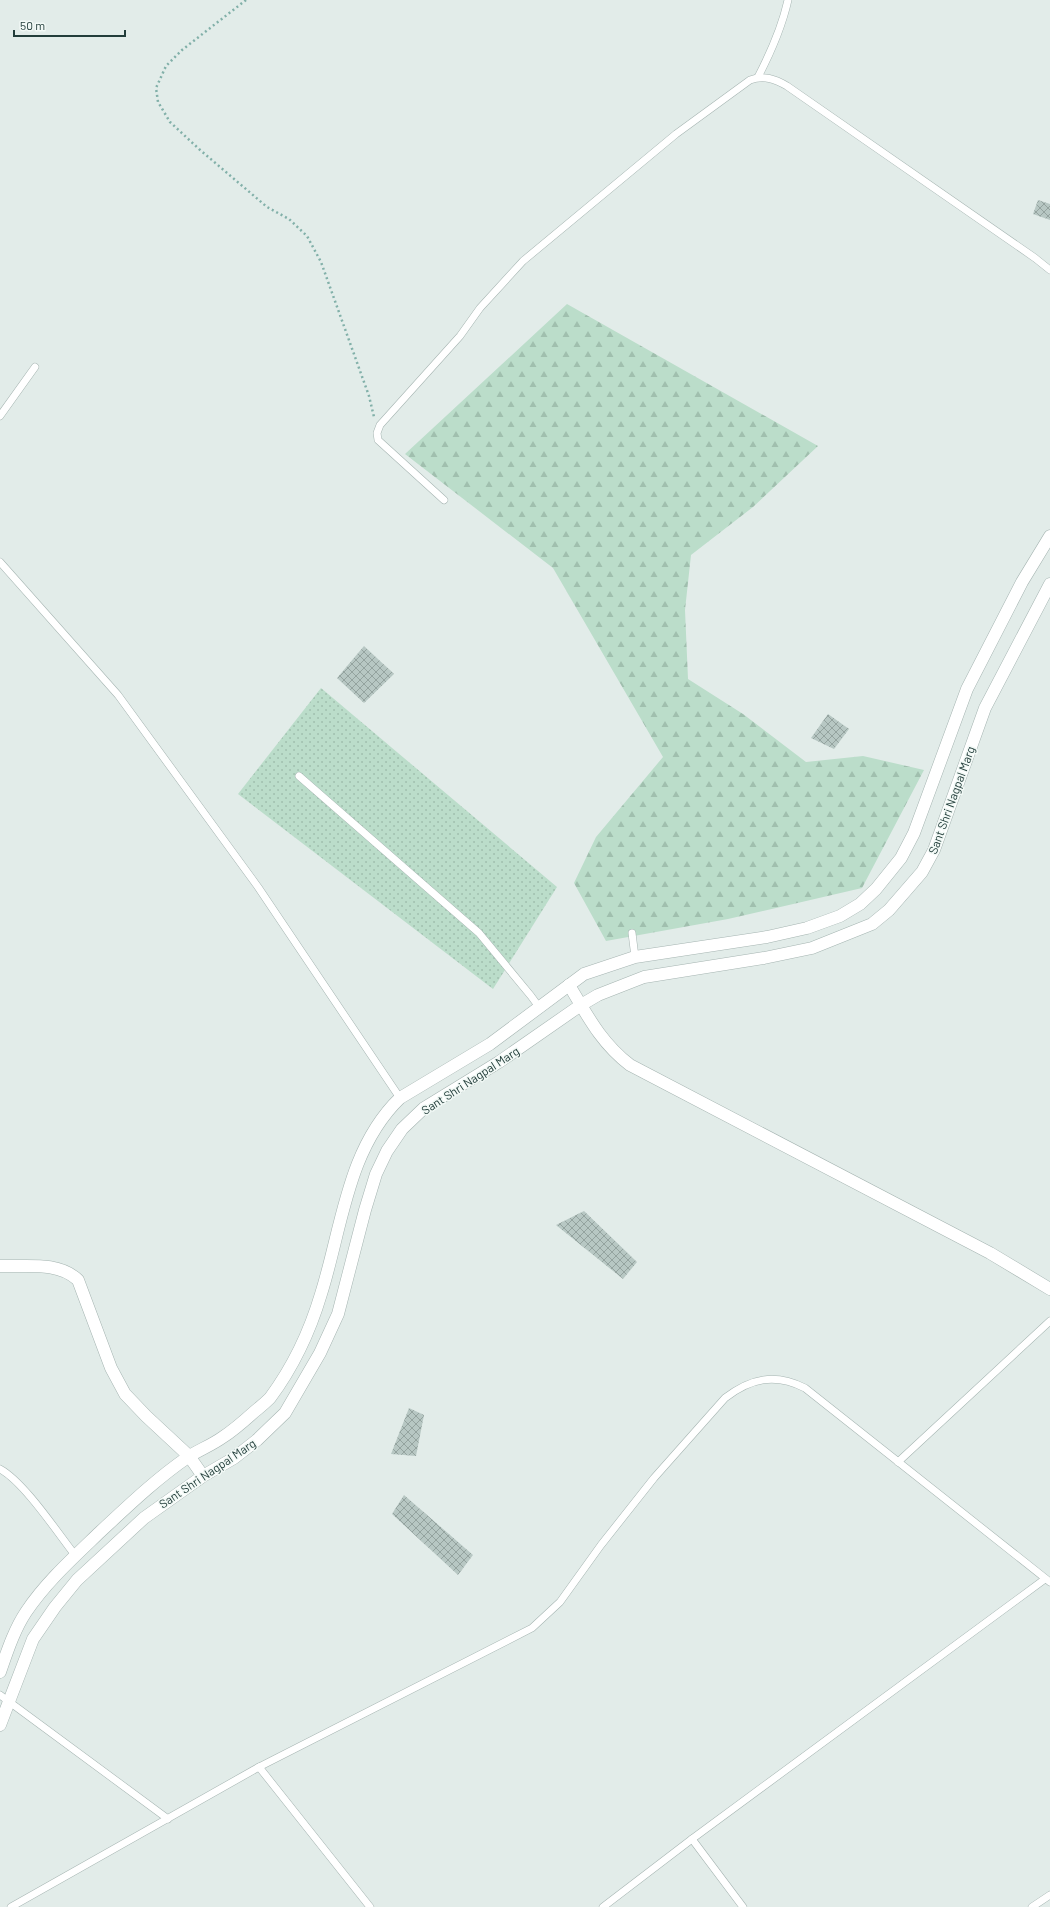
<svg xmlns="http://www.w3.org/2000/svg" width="1050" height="1907" font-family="Barlow,sans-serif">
<defs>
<pattern id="grass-dots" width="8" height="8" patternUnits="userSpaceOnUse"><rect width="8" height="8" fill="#bbddca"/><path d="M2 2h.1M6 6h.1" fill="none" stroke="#a0bfae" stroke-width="1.8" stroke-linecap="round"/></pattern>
<pattern id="forest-firs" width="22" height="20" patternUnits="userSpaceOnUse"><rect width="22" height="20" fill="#bbddca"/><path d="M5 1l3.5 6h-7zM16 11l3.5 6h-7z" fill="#a0bfae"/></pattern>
<pattern id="building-cross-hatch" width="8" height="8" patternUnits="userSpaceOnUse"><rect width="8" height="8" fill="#b7c7c3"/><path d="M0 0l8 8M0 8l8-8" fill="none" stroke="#94a39f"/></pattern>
</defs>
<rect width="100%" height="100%" fill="#e2ece9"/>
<polygon fill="url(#grass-dots)" points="321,688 557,887 493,989 238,794"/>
<polygon fill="url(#forest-firs)" points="567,304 818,446 753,507 691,555 685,610 688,679 743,714 806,762 863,756 924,770 862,888 728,919 606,941 574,883 596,837 663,757 553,568 405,454"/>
<g fill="url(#building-cross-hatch)">
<polygon points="1038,200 1050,204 1050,220 1033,214"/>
<polygon points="364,646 394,674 364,703 337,678"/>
<polygon points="828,714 849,729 834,749 811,738"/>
<polygon points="584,1211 637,1262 623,1279 556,1225"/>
<polygon points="409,1408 424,1415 416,1456 391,1454"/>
<polygon points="404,1495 473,1555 458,1575 392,1514"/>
</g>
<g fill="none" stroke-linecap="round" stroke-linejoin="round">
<g stroke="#a5b4b1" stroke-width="8">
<g id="service">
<path d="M758,77c13,-25 24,-50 30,-77"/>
<polyline points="0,416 35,367"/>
<path d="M444,500l-66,-60 -1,-7 3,-8 80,-89 20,-28 43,-47 153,-127 74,-54c14,-5 25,-1 37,6l248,172 15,12"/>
<polyline points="0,562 118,695 258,887 400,1098"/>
<polyline points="299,776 479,933 531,996 539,1007"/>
<polyline points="632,933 635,957"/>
<polyline points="898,1462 1050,1321"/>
<path d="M0,1469c24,13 57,63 75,86"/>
<polyline points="0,1695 168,1819"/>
<polyline points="259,1767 370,1907"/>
<polyline points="692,1839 743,1907"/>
<path d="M11,1907l248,-140 273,-139 28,-26 41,-57 53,-67 71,-80c26,-20 50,-25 80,-10l245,194"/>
<polyline points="603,1907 692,1839 1045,1579"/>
<polyline points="1032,1907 1050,1895"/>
</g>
</g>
<g stroke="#a5b4b1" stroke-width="13">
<g id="minor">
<path d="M569,985c18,30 32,58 61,80l360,188 60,36"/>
<path d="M0,1266c26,1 58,-5 78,14l33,88 14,26 21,22 43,40 14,20"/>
</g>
</g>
<g stroke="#a5b4b1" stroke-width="13">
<g id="tertiary">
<path d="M0,1672c7,-20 14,-42 26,-60 20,-30 48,-55 74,-80 28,-26 56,-53 88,-75 11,-7 24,-12 35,-20 11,-7 21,-16 31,-25 5,-4 11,-9 16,-14 23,-31 40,-67 51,-104 21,-66 26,-145 79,-196l90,-54 94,-70 51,-17 132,-20 40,-9 33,-12 20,-12 16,-15 25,-31 13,-25 53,-144 55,-107 28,-46"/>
<polyline points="0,1725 33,1639 55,1607 77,1580 144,1518 203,1476 234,1458 257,1440 285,1413 320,1353 338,1314 365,1210 376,1174 387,1151 402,1129 424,1108 499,1062 581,1005 598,995 644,977 764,958 812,948 872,924 889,910 922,872 934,850 985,708 1050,584"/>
</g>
</g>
<polyline stroke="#82b0a9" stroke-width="2.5" stroke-dasharray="2 3" stroke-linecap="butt" points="246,0 182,50 166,66 156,88 158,102 170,122 199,149 267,207 289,219 307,236 321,262 369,396 374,417"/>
<use href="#service" stroke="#fff" stroke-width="7"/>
<use href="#minor" stroke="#fff" stroke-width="12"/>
<use href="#tertiary" stroke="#fff" stroke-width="12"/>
</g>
<g text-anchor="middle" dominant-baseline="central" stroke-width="3" stroke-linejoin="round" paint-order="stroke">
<g font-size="12" fill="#223d3a" stroke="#f2f9f6">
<text transform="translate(951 800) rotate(-70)">Sant Shri Nagpal Marg</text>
<text transform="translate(470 1080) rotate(-33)">Sant Shri Nagpal Marg</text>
<text transform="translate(207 1473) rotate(-34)">Sant Shri Nagpal Marg</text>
</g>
</g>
<path d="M14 30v6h111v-6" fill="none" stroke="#223d3a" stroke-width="2"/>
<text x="20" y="30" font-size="12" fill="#223d3a" stroke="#f2f9f6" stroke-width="3" paint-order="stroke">50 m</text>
</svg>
